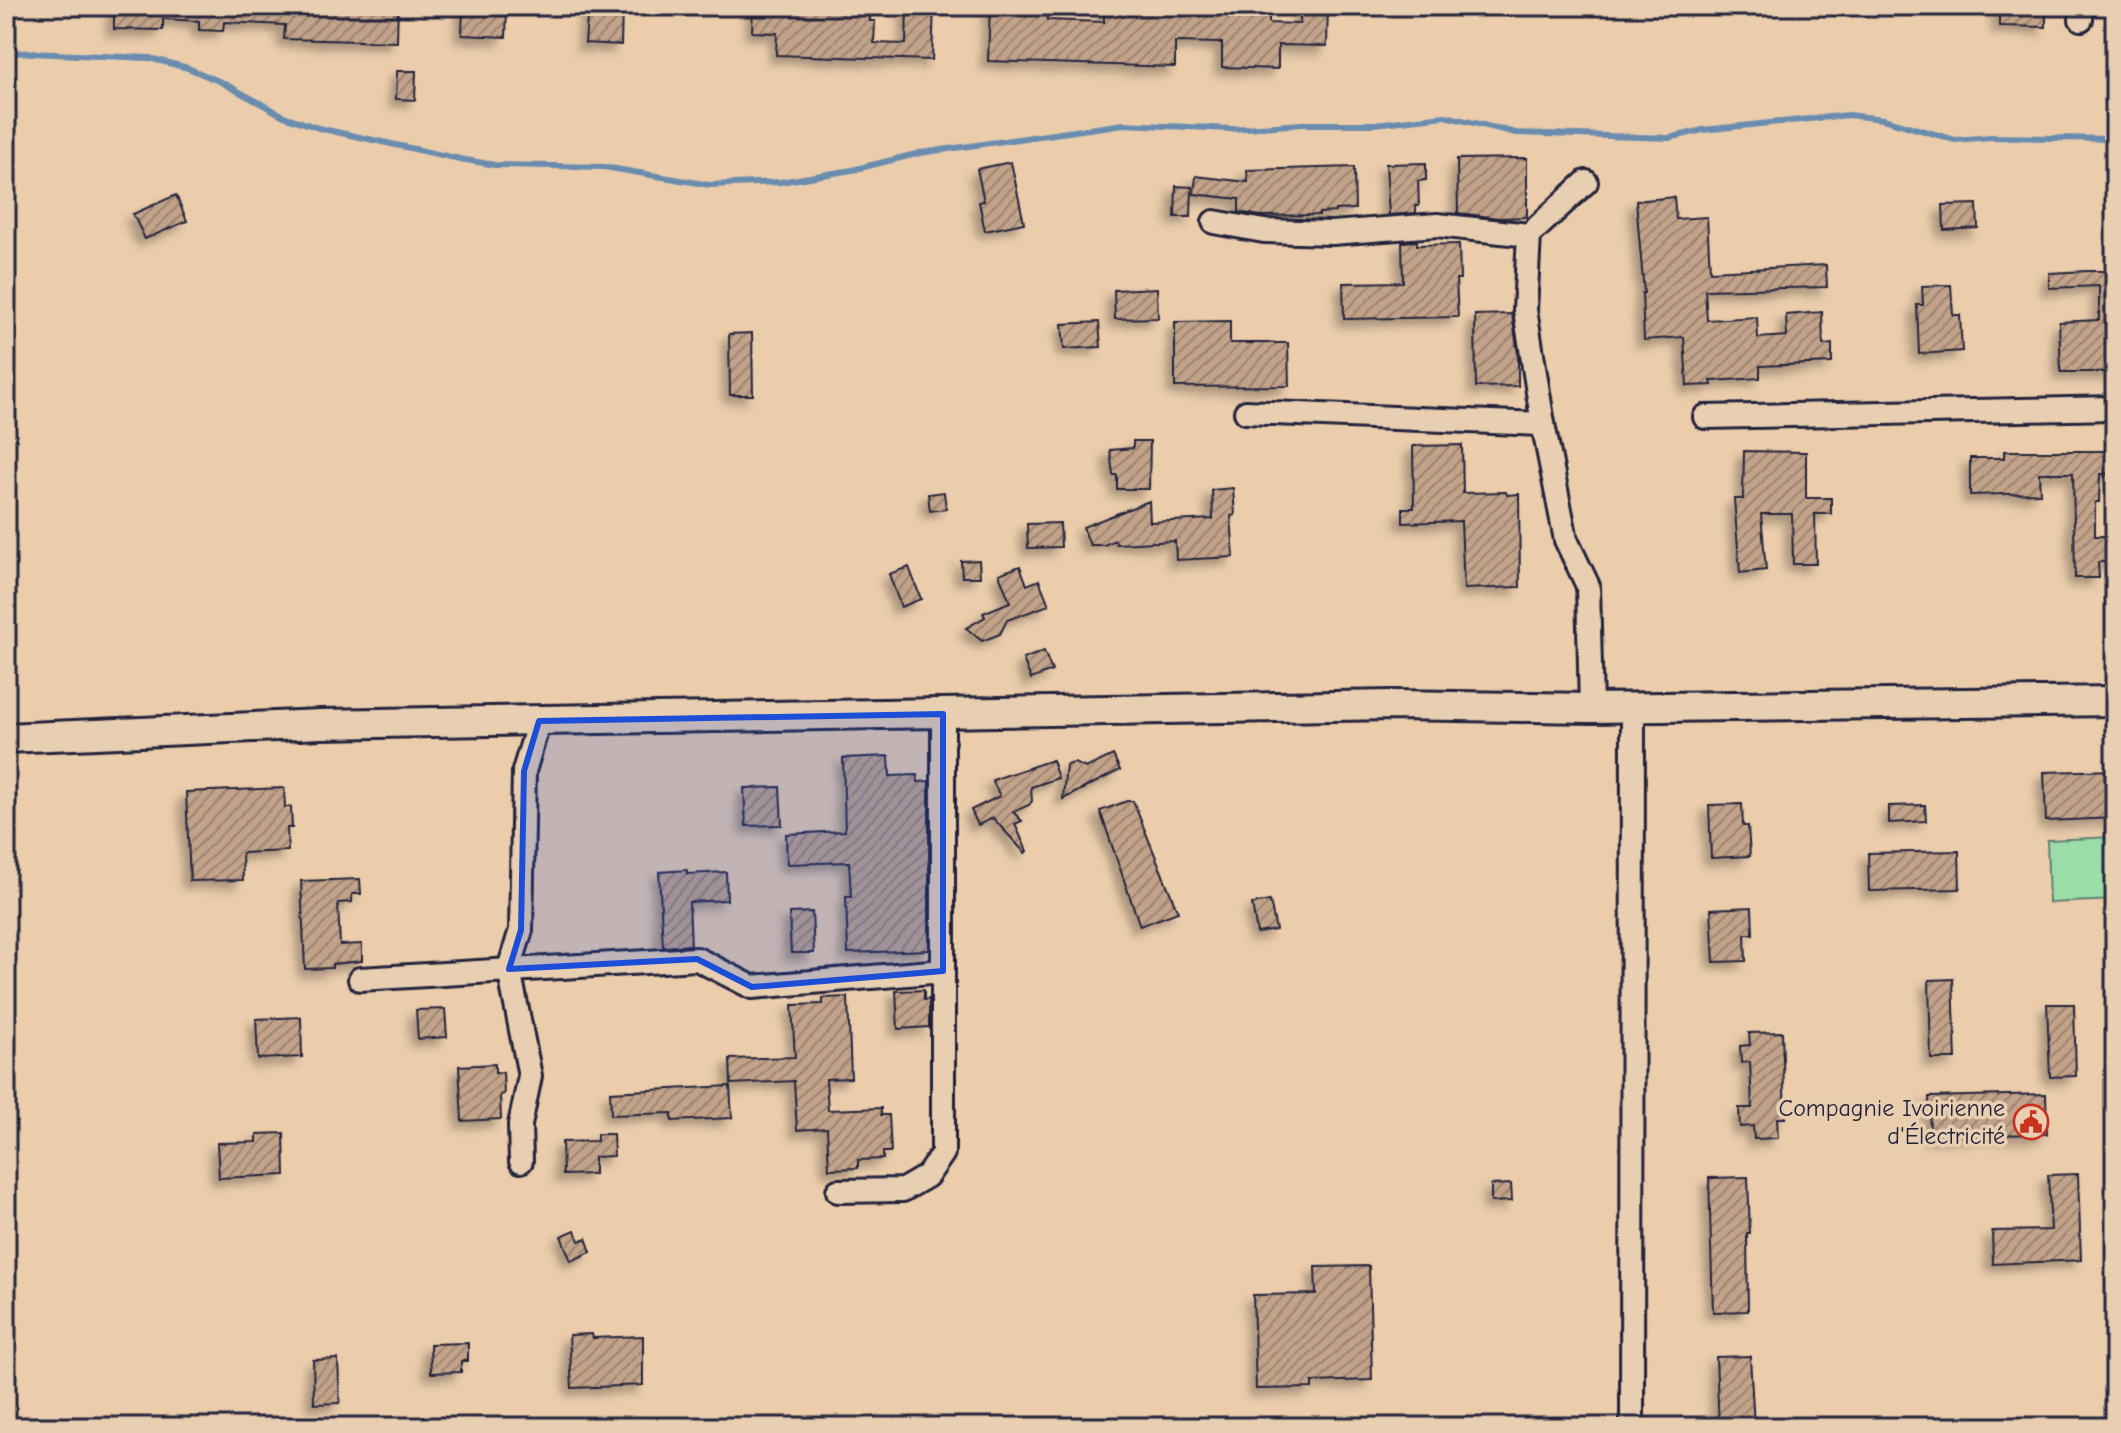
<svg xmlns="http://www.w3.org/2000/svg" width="2121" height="1433" font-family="'Comic Neue',sans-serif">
<defs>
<pattern id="building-hatch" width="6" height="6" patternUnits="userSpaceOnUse" patternTransform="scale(2)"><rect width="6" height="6" fill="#c2a389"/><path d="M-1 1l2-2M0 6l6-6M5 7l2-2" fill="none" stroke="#9d8471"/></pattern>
<filter id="shadow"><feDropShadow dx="-7" dy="7" stdDeviation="4" flood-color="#0004"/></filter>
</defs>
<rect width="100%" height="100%" fill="#ebcdac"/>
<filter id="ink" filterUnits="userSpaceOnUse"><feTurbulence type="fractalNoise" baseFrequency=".0125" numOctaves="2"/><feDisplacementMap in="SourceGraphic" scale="16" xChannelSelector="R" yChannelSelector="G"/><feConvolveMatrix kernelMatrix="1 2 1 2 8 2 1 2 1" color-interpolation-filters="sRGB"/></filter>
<g filter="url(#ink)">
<polygon fill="#9bdda8" stroke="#5e8072" stroke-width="2" points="2115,837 2115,900 2049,903 2047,840"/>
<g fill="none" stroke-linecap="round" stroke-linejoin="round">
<polyline stroke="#6b8daf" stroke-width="6" points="6,52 149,58 188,68 221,82 284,116 318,128 460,159 495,165 604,167 710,185 780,182 852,170 920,153 1124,124 1231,129 1302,124 1375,124 1445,116 1516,133 1669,138 1703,130 1848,115 1883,119 1955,140 1991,137 2115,139"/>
</g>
<g fill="url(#building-hatch)" stroke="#22223b" stroke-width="2" filter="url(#shadow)">
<polygon points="114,6 398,6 397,42 284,39 285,25 224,22 223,31 199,30 199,21 163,19 163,30 114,29"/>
<polygon points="463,6 507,6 506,37 462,35"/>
<polygon points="588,6 622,6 621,45 585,43"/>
<polygon points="753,6 870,6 870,21 875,21 874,43 906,44 907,6 934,6 932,60 776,55 777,33 752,32"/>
<polygon points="990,6 1048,6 1047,20 1104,22 1104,6 1269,6 1269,23 1300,24 1300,6 1328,6 1327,46 1278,45 1278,69 1222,67 1222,43 1175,42 1175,67 988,61"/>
<polygon points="1999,6 2046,6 2046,27 1999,26"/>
<polygon points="397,71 416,71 415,100 396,99"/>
<polygon points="1527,158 1527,217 1499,218 1458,213 1457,159"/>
<polygon points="1011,162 1024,223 985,231 979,202 984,201 977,169"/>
<polygon points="1426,163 1426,180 1418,181 1419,206 1416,206 1416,213 1389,215 1386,164"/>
<polygon points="1354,167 1355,209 1335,210 1335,212 1319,213 1319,215 1260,216 1239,212 1239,199 1194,194 1196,176 1248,182 1247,170"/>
<polygon points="1176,186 1192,187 1191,217 1175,217"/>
<polygon points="176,195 187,221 145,239 133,214"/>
<polygon points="1674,197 1676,219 1707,217 1710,271 1826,265 1827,287 1705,290 1707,320 1757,317 1758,338 1787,336 1786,315 1822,312 1823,345 1832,344 1832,363 1760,366 1760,378 1711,381 1712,385 1687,386 1684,337 1644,340 1642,293 1644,293 1636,201"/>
<polygon points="1977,204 1978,228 1944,230 1943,205"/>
<polygon points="1417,241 1417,245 1459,244 1460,279 1456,279 1458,317 1344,319 1343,283 1403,282 1402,242"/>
<polygon points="2087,271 2115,271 2115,372 2061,372 2059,322 2099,320 2099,286 2049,288 2049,273"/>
<polygon points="1951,285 1953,315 1960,315 1962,351 1919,354 1917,305 1923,305 1922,286"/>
<polygon points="1157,288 1158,318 1115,319 1114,290"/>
<polygon points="1512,314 1518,354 1518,386 1476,387 1475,315"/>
<polygon points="1230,321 1230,343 1288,343 1289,386 1175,387 1175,322"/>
<polygon points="1099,322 1101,347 1064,349 1062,324"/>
<polygon points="752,333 753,395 730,395 729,334"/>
<polygon points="1133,441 1150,441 1149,489 1117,489 1117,475 1113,475 1110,450 1133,448"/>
<polygon points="1462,445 1463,493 1506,492 1507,495 1519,494 1520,587 1464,589 1461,521 1403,523 1403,508 1414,508 1413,446"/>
<polygon points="1744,451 1806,452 1806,498 1831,498 1831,514 1815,514 1816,564 1793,564 1792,514 1761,514 1766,570 1740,573 1734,499 1743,499"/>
<polygon points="2004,451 2115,451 2115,474 2100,474 2099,502 2095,502 2095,536 2115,536 2115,562 2098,562 2099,578 2075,578 2073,473 2039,473 2040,493 1970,495 1970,458 2004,458"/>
<polygon points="1233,488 1235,515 1231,516 1234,557 1176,560 1175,541 1116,544 1115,540 1104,545 1090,545 1083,527 1149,501 1150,522 1213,519 1212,490"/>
<polygon points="944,492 946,509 930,511 928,494"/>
<polygon points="1060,523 1061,547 1028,548 1027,524"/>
<polygon points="979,560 980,577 962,577 961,561"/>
<polygon points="1020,566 1027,585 1039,580 1049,605 1007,620 1000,634 982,641 966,628 985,617 983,613 1010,602 999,574"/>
<polygon points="909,567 921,599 901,607 889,574"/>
<polygon points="1044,651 1052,671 1031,679 1023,659"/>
<polygon points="1113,755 1120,770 1063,799 1066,765 1074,763 1086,768"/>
<polygon points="889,756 890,776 917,775 918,782 929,781 929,950 848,953 846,897 851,897 849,862 787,864 786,834 845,831 843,758"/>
<polygon points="1052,760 1058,778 1031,787 1032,801 1029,805 1013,812 1022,821 1015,824 1027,851 1025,853 993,818 978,825 971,810 1000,796 992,780"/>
<polygon points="2115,770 2115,818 2046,821 2044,772"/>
<polygon points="780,787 782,825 746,826 744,788"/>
<polygon points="284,788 285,807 291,807 292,828 287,828 288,851 242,853 243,880 190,881 186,792"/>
<polygon points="1127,801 1133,801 1178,912 1140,926 1100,811"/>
<polygon points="1742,804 1743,826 1748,826 1750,856 1711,858 1709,805"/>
<polygon points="1925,805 1926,821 1889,823 1889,806"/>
<polygon points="1959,851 1960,889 1869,891 1868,853"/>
<polygon points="687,870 687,874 726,872 727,900 689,902 691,945 663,947 659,872"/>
<polygon points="360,879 361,894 352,894 352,902 338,903 340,945 362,944 362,961 332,964 332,968 305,969 301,881"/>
<polygon points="1270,901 1276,930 1257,933 1252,904"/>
<polygon points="1752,907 1753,934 1745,934 1746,961 1714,962 1711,909"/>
<polygon points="812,912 814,953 791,953 789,913"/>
<polygon points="1953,979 1956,1059 1931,1059 1929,980"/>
<polygon points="924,990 924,1000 929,999 929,1027 898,1029 896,991"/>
<polygon points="848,997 851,1078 826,1079 828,1110 881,1108 881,1115 889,1115 891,1152 883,1152 883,1159 858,1160 858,1168 829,1169 827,1128 797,1130 794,1081 731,1084 730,1059 795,1057 792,1005 823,1004 823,998"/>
<polygon points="2047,1004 2074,1004 2076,1076 2050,1077"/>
<polygon points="445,1009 447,1037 418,1039 416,1010"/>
<polygon points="301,1017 302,1057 258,1059 256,1019"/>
<polygon points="1782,1032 1785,1118 1777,1118 1778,1138 1754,1139 1753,1126 1740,1127 1739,1108 1752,1108 1750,1062 1741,1063 1740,1046 1750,1045 1749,1033"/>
<polygon points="495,1064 495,1073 503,1072 504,1094 500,1095 501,1119 462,1121 459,1066"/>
<polygon points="730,1086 732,1118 672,1121 672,1113 611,1115 610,1092"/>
<polygon points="2046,1094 2047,1134 1930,1136 1929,1097"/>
<polygon points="284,1133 285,1175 219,1178 217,1143 257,1142 257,1134"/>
<polygon points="597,1134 613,1134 614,1156 594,1157 594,1174 563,1175 562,1142 597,1141"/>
<polygon points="2078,1174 2081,1260 1993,1264 1992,1231 2051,1230 2048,1175"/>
<polygon points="1748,1177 1750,1233 1747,1233 1748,1311 1713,1312 1709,1178"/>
<polygon points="1511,1184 1512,1201 1491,1202 1491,1185"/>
<polygon points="575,1230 579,1241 586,1238 591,1252 571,1261 561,1236"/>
<polygon points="1369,1266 1372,1380 1312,1382 1312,1388 1256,1389 1253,1295 1316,1294 1315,1267"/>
<polygon points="592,1334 593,1338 643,1336 643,1385 572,1388 569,1335"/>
<polygon points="468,1343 468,1361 461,1361 461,1372 431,1373 430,1344"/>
<polygon points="1750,1356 1754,1427 1719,1427 1716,1357"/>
<polygon points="338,1359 340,1403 314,1404 313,1360"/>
</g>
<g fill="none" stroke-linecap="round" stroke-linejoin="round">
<g stroke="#22223b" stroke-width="28">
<g id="minor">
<polyline points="2081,19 2082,6"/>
<polyline points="1586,182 1529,235 1525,310 1543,424 1566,540 1588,586 1591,708"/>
<polyline points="1214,222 1264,231 1332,233 1437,225 1529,235"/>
<polyline points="1246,412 1543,424"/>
<polyline points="1705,417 2115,408"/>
<polyline points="360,979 697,959 752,987 943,971"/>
<polyline points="521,1161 520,1125 530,1076 509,969 521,930 524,771 539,721"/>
<polyline points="838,1191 903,1190 927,1176 943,1153 943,714"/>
<polyline points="1632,1427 1633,707"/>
</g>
</g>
<g stroke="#22223b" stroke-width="34">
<polyline id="tertiary" points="6,738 321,724 1393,705 1591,708 2115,701"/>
</g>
<use href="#minor" stroke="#e9cfb1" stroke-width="22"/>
<use href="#tertiary" stroke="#e9cfb1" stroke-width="28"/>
</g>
</g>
<path fill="#1d4ed8" fill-opacity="0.2" stroke="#1d4ed8" stroke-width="6" stroke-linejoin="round" d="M943,714v257l-191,16 -55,-28 -188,10 12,-39 3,-159 15,-50z"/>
<defs>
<g id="civic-ring" transform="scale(1.8)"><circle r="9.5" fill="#e9cfb1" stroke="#c8321e" stroke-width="1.5"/><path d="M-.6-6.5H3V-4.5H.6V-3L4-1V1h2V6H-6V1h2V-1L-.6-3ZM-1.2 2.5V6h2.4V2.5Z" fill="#c8321e"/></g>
</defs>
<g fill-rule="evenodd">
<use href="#civic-ring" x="2031" y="1122"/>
</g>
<g text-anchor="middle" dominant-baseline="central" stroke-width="7" stroke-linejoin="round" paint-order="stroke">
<g font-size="24" fill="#22223b" stroke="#e9cfb1" text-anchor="end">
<text x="2005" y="1108">Compagnie Ivoirienne<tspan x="2005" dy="28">d'Électricité</tspan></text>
</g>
</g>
<rect width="2121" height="1433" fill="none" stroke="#e9cfb1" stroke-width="32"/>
<rect x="16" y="16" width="2089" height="1401" fill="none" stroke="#22223b" stroke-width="3" filter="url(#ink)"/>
</svg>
